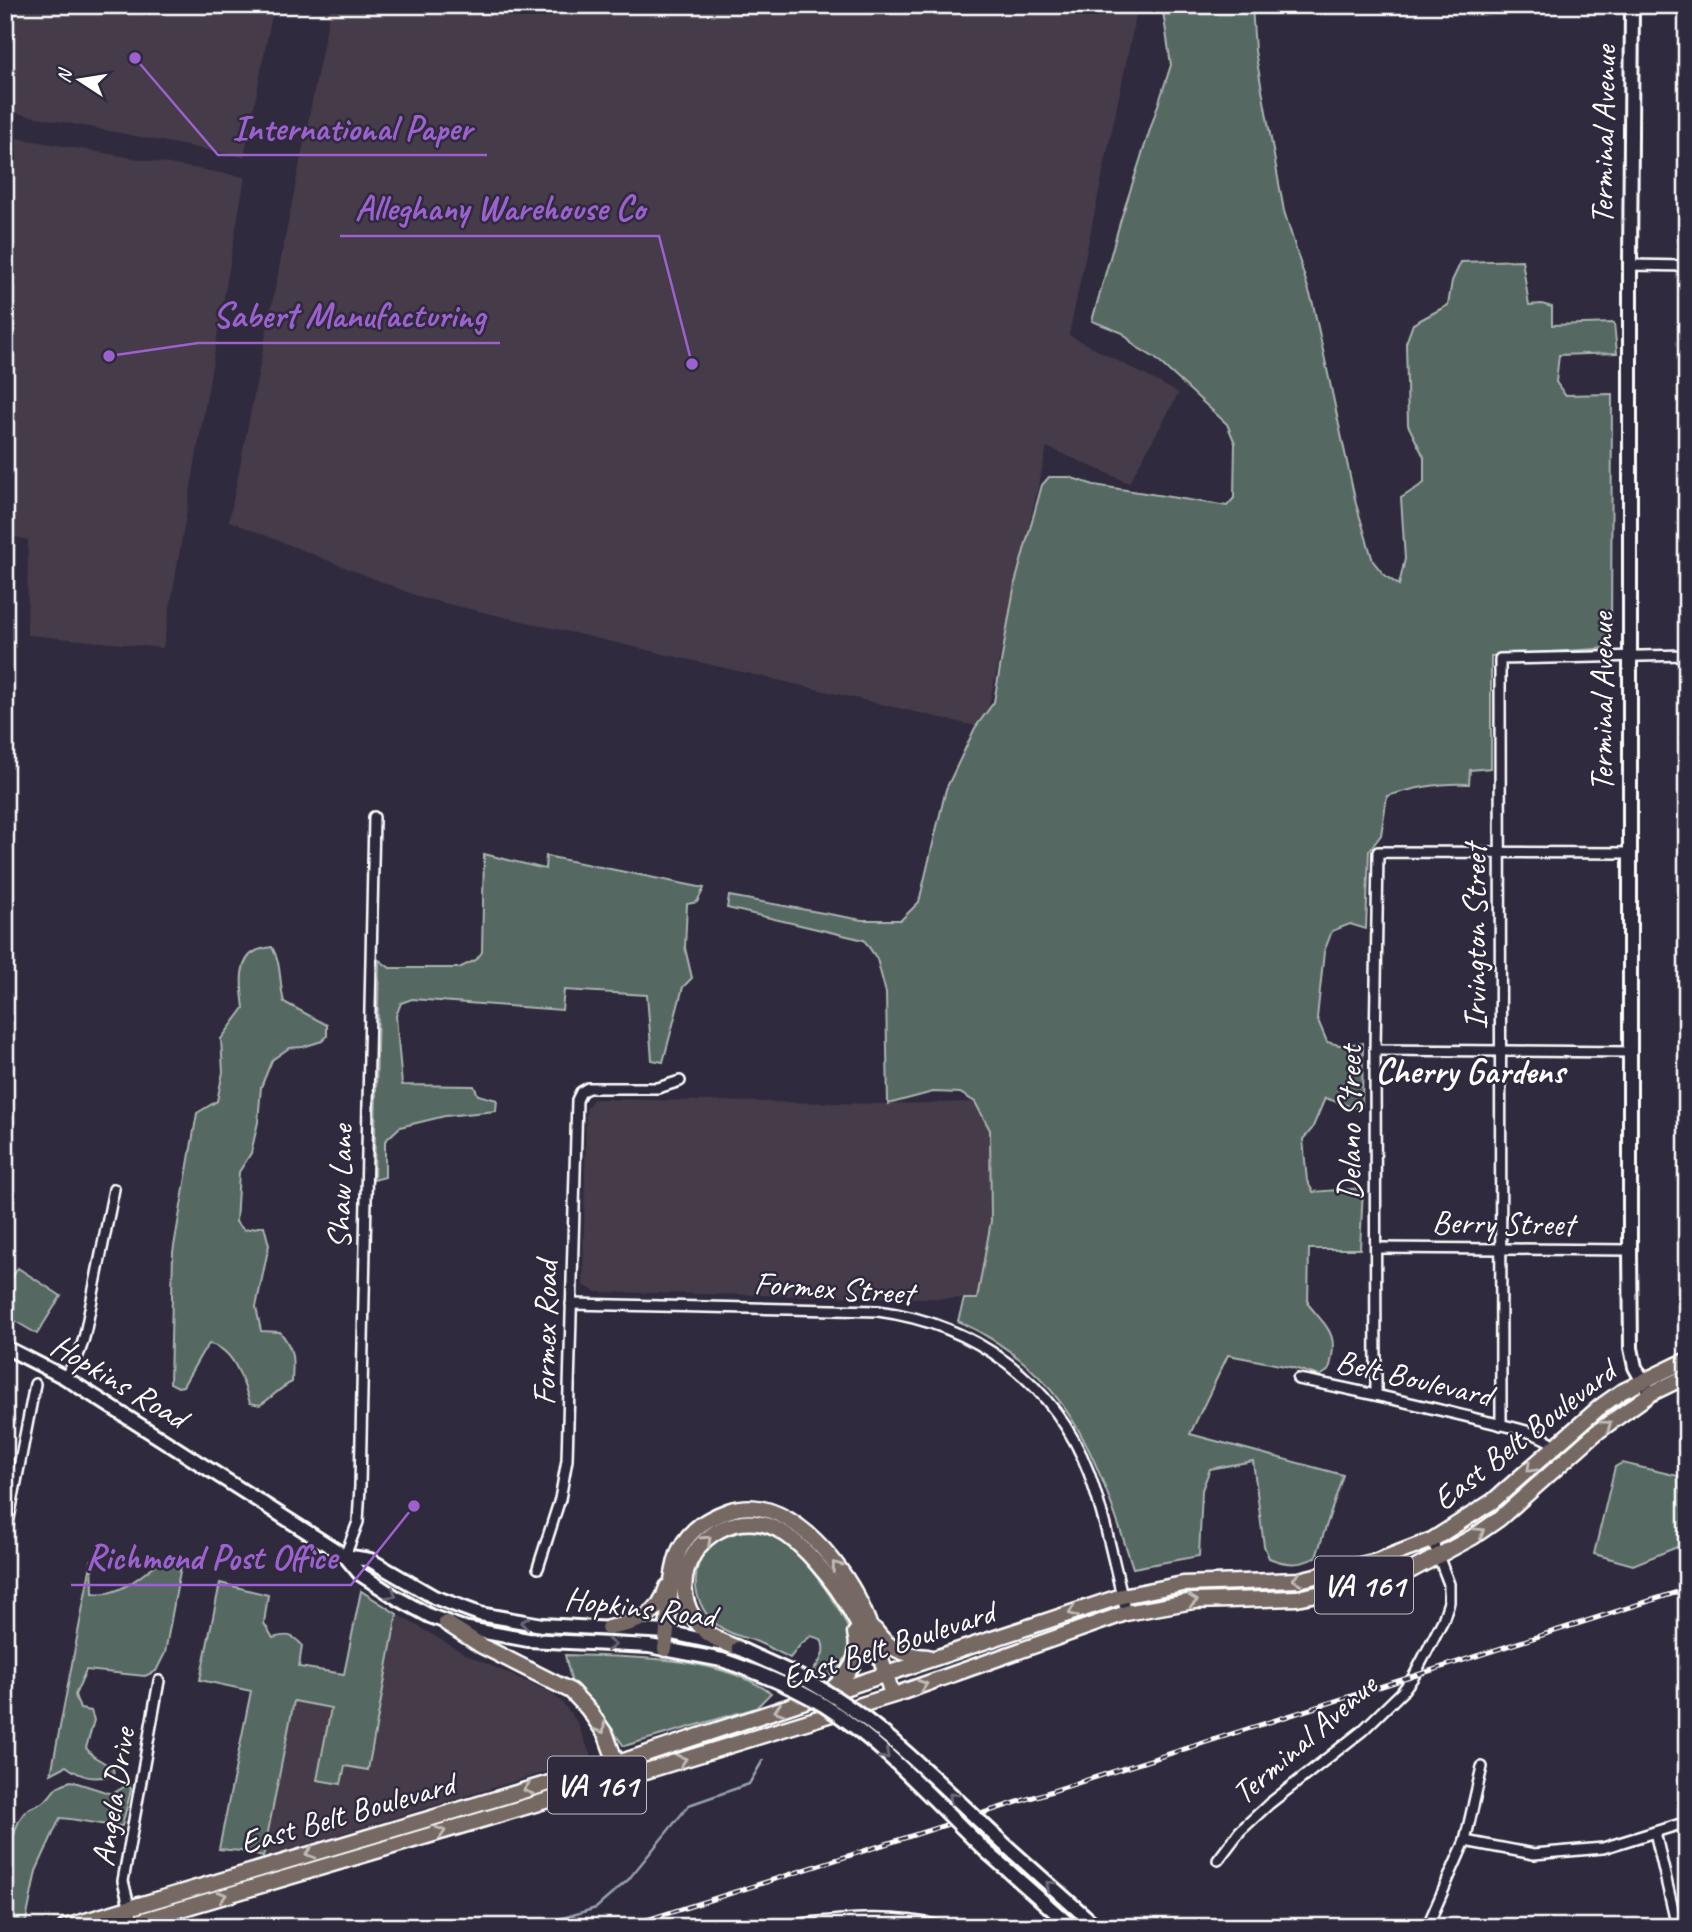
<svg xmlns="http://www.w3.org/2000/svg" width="1692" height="1932" font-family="Caveat,sans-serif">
<rect width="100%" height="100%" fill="#2f2a3d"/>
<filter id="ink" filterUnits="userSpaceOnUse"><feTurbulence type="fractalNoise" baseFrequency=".0143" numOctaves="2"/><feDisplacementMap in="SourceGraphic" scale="14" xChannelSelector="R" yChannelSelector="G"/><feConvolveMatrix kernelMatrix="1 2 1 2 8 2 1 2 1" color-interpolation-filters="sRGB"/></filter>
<g filter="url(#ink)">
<g fill="#443a49">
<polygon points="5,5 274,5 244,157 5,111"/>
<polygon points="331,5 1130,5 1137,11 1069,335 1179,393 1129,483 1047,447 984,728 422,598 229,521"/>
<polygon points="5,136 245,177 163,648 27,635 28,540 5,535"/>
<polygon points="593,1099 888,1104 975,1102 990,1130 991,1221 977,1299 596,1292 583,1285 586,1109"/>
<polygon points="397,1614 467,1655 550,1692 562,1702 577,1722 592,1758 264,1857 294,1701 331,1708 345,1766 368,1769"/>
</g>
<g fill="#546862" stroke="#aab4b0" stroke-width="2">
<path d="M1162,5h90l3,46 29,160 29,93 43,200 17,57 11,14 15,10 6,-26 -4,-61 23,-15v-26l-16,-32 -2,-82 7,-19 35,-19 4,-24 9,-19 61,-2 7,45 13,-1 10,3v18l62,-2 3,30 -58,2 -3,27 9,13 47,-1 -1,254 -120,8v112l-21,2 -1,14c-28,-2 -56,4 -82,12l-6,39 -12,16 -3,78 -16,-5 -18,7 -8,21 -7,66 10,24 12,3 24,-2 -1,64 -7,1 -30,-10 -13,31 -9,10 4,42 6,11 50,-4 -3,61h-51l-1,55c22,27 31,30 21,66l-9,6 -30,-9 -62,-12 -38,79 153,41 -27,82c-16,9 -30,8 -47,1l-5,-12 -11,-85 -43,8 -8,21 -3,66 -66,12c-36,-109 -62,-195 -175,-247l6,-22h13l14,-78 -1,-91 -15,-28 -15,-9 -27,-1 -45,12 -2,-111 -9,-34 -13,-19 -137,-32 2,-12 133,24h39l18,-18 27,-113 29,-61 19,-26 21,-119 27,-98 7,-8h20l25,8 133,21 7,-8 1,-55 -8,-19 -72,-66 -20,-12 -12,-13 -31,-12 29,-102 50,-154z"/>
<polygon points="484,854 545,869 546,856 704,888 697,902 687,904 685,948 692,978 683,987 663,1062 652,1060 647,995 564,990 562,1010 412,999 401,1003 396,1016 402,1085 474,1086 478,1095 497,1100 496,1111 445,1116 400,1127 385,1141 385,1177 374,1180 379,960 390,968 459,968 476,960 482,952"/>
<path d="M272,947c10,17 7,36 12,55l43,23v11l-5,5 -19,6 -14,1 -17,12 -11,27 -3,35 -7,31 -12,19 -3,50 8,8 20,-4 5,19 -13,62 5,24 19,1c15,18 13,28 12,50 -13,6 -20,16 -32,23l-10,-2c-7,-22 -16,-55 -41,-59l-7,9 -19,33 -5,1 -8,-4 3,-131 24,-139 20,-12 6,-29 -2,-33 23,-31c-2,-17 -8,-47 12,-57 4,-2 11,-3 16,-4z"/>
<polygon points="18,1268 61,1296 37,1334 5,1315 5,1289"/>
<polygon points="1622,1463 1687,1478 1687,1543 1633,1565 1594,1554 1615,1467"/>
<path d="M745,1531c13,0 26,2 37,10 20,13 66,73 68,97 2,16 -12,34 -25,39l-12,-6c8,-11 14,-19 8,-32l-10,-3 -10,8 -11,14c-12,-6 -23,-12 -35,-17 -8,-3 -18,-5 -26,-9 -26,-12 -40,-41 -30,-69 7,-22 25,-27 46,-32z"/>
<path d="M165,1558l17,2 -17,93 -9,18 -11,5 -59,-6 -11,25 5,14 11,2 3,9 -8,28 7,8 20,12 1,7c-20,5 -32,3 -48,-9l-15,8 41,-215 1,34c28,5 51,-21 72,-35z"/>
<path d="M220,1583l48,12 -4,28 9,15c14,-4 19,-4 29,7l-3,22 45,7 17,-83 36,23 -29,156 -23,-4 -4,18 -24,-4 14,-72 -37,-7 -31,156 -22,-6 -22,-2 32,-158 -51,-11z"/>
<path d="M565,1655c63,2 152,0 206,38l-15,15 -132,38 -35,-48 -17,-14z"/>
<path d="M71,1781l41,13 17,-10 2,6 -9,36c-21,0 -41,-7 -62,-8l-24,53 -10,50 -9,4 -8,-2c1,-29 -4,-92 17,-112 5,-5 14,-6 20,-11 12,-12 5,-12 25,-19z"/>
</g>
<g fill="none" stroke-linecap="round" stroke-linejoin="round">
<polyline stroke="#97a0b0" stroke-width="2.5" points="533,1927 596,1908 628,1880 689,1805 749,1784 763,1760"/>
<g stroke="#fff" stroke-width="14">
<g id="street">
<polyline points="1630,265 1687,266"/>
<polyline points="1375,1050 1631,1052"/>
<polyline points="1377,1248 1630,1250"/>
<path d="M571,1304l307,7c96,13 176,70 211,162 16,45 26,94 37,140"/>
<path d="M64,1377c12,-13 17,-27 21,-43l29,-145"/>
<path d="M1298,1379c60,11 117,25 175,39 27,7 60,11 82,27"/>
<polyline points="1376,1393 1375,1050 1378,852 1630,853"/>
<polyline points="1501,1425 1500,659 1687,655"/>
<polyline points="5,1539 35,1384"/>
<polyline points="345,1556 358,1522 360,1486 374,817"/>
<polyline points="538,1568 560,1499 567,1460 577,1100 581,1092 588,1088 658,1088 680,1081"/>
<polyline points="1655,1832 1677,1927"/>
<polyline points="1465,1841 1534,1854 1603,1848 1687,1822"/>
<polyline points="1218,1860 1240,1831 1269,1804 1362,1731 1402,1692 1414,1676 1443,1620 1449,1602 1449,1584 1432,1540"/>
<polyline points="133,1922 123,1881 159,1681"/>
<path d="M772,1927c60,-6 113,-15 173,0"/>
<polyline points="1427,1927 1465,1841 1482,1767"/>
</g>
</g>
<g stroke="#fff" stroke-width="18">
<g id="secondary">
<polyline points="1632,5 1630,265 1630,1250 1631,1348 1635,1367 1650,1394"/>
<polyline points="5,1347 64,1377 345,1556 360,1574 397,1598 430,1616 463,1628 528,1640 649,1646 722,1660"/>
<polyline points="345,1556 370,1560 434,1597 480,1614 542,1625 667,1632 717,1643"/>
<polyline points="1003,1843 1097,1927"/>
<polyline points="986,1851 1072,1927"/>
</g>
</g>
<g stroke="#fff" stroke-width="19">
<g id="primary">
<polyline points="446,1623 482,1646 571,1691 588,1709 606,1735 619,1771"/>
<path d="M608,1628c28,-5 51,-11 59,-41"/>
<path d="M875,1630c14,20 29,25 53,27"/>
<path d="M738,1648c-14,-5 -27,-10 -37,-21 -42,-45 2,-115 62,-103 34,7 76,63 91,93 6,10 10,23 14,34"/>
<path d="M665,1649c4,-28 4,-76 15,-100 11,-21 27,-30 48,-38 56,-20 112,49 133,94 13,28 22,60 31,90"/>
<path d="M831,1690c18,-16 31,-32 24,-57"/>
<polyline points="65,1927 627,1760 1122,1596 1183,1584 1299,1580 1377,1561 1432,1540 1493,1501 1600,1407 1621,1392 1687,1360"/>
<polyline points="120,1927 633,1775 897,1694 1126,1613 1194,1601 1297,1598 1372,1583 1408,1572 1473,1537 1499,1519 1597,1432 1650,1394 1687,1376"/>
</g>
</g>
<use href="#street" stroke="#2f2a3d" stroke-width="9"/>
<use href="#secondary" stroke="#2f2a3d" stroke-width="12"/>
<use href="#primary" stroke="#766964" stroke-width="14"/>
<g stroke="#fff" stroke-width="5">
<polyline id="rail" points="625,1927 1687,1589"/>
</g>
<use href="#rail" stroke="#2f2a3d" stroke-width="2.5" stroke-dasharray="8" stroke-linecap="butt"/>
<g stroke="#fff" stroke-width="18" stroke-linecap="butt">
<g id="secondary-bridge">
<path d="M738,1648c22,11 46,20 68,32 75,41 135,106 197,163"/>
<path d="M722,1660c35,12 71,26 103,46 58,37 111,97 161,145"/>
</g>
</g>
<use href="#secondary-bridge" stroke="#2f2a3d" stroke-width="12"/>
</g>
<defs><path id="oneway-chevron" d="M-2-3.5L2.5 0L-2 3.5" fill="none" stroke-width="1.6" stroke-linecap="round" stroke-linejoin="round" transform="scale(1.75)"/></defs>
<g stroke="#c1bcb9">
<use href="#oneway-chevron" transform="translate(1607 1425) rotate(-36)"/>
<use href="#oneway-chevron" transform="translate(1531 1468) rotate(136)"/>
<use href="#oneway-chevron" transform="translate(1480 1532) rotate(-34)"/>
<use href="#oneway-chevron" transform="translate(707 1540) rotate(-42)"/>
<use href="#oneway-chevron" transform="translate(836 1566) rotate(-127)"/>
<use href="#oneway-chevron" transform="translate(1297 1579) rotate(174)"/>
<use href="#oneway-chevron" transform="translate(1193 1601) rotate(-6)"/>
<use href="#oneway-chevron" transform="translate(1073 1612) rotate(161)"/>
<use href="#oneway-chevron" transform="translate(923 1685) rotate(-19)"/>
<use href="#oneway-chevron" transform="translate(779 1710) rotate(162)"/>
<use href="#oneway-chevron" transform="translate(601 1729) rotate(58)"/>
<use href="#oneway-chevron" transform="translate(682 1760) rotate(-17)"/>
<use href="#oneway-chevron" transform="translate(528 1789) rotate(164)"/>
<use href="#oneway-chevron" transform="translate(441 1832) rotate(-17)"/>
<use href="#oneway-chevron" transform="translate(310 1853) rotate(164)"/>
<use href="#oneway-chevron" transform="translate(222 1896) rotate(-16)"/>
</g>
<g stroke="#6d6a77">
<use href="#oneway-chevron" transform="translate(392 1594) rotate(32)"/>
<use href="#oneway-chevron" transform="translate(525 1623) rotate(-173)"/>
<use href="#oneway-chevron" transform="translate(611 1645) rotate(2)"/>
<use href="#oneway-chevron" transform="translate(885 1755) rotate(42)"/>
<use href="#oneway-chevron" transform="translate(953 1797) rotate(-137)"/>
<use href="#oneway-chevron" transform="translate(1050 1885) rotate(-138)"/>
</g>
</g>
<g text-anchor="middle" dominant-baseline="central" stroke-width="5" stroke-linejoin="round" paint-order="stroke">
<g fill="#2f2a3d" stroke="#c1bfc5" stroke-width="2">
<rect x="1315" y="1556.5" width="98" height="57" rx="5"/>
<rect x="548" y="1756.5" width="98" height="57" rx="5"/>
</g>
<g font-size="32" font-weight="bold" fill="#fff">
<text x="1364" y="1585">VA 161</text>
<text x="597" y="1785">VA 161</text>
</g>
<g font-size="33" fill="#fff" stroke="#2f2a3d">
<text transform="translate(1603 135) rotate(-89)">Terminal Avenue</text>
<text transform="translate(1602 702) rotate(-90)">Terminal Avenue</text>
<text transform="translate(1475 937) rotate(-90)">Irvington Street</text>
<text transform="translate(1350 1123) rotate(-90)">Delano Street</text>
<text transform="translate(340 1187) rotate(-89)">Shaw Lane</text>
<text transform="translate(1503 1223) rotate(1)">Berry Street</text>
<text transform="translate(834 1288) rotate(4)">Formex Street</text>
<text transform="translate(545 1333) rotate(-89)">Formex Road</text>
<text transform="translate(1414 1378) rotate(13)">Belt Boulevard</text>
<text transform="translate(119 1381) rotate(31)">Hopkins Road</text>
<text transform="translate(1524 1435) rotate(-38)">East Belt Boulevard</text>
<text transform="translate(640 1607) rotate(7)">Hopkins Road</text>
<text transform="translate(888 1645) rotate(-18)">East Belt Boulevard</text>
<text transform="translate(1304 1739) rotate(-41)">Terminal Avenue</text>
<text transform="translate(113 1797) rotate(-81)">Angela Drive</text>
<text transform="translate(347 1813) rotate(-16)">East Belt Boulevard</text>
</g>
<g font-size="35" font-weight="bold" fill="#fff" stroke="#2f2a3d">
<text x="1470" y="1071">Cherry Gardens</text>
</g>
</g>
<path fill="none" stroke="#9c61cf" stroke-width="2.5" d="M135 58L218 155H487M692 364L659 236H340M109 356L198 343H500M414 1506L351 1585H71"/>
<g fill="#9c61cf" stroke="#2f2a3d" stroke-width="2.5">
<circle cx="135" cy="58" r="7"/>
<circle cx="692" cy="364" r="7"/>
<circle cx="109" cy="356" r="7"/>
<circle cx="414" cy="1506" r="7"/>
</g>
<g font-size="35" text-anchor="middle" font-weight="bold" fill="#9c61cf" stroke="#2f2a3d" stroke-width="5" stroke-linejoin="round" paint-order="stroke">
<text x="352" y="140">International Paper</text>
<text x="500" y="220">Alleghany Warehouse Co</text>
<text x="349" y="327">Sabert Manufacturing</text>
<text x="211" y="1569">Richmond Post Office</text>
</g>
<rect width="1692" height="1932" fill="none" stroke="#2f2a3d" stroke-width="28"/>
<rect x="14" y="14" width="1664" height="1904" fill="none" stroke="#fff" stroke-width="2.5" filter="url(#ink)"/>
<g transform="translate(80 80) rotate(282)" stroke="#2f2a3d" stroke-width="5" paint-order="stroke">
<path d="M0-5L12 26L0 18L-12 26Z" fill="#ffffff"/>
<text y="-10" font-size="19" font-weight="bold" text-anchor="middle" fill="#ffffff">N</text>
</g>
</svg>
